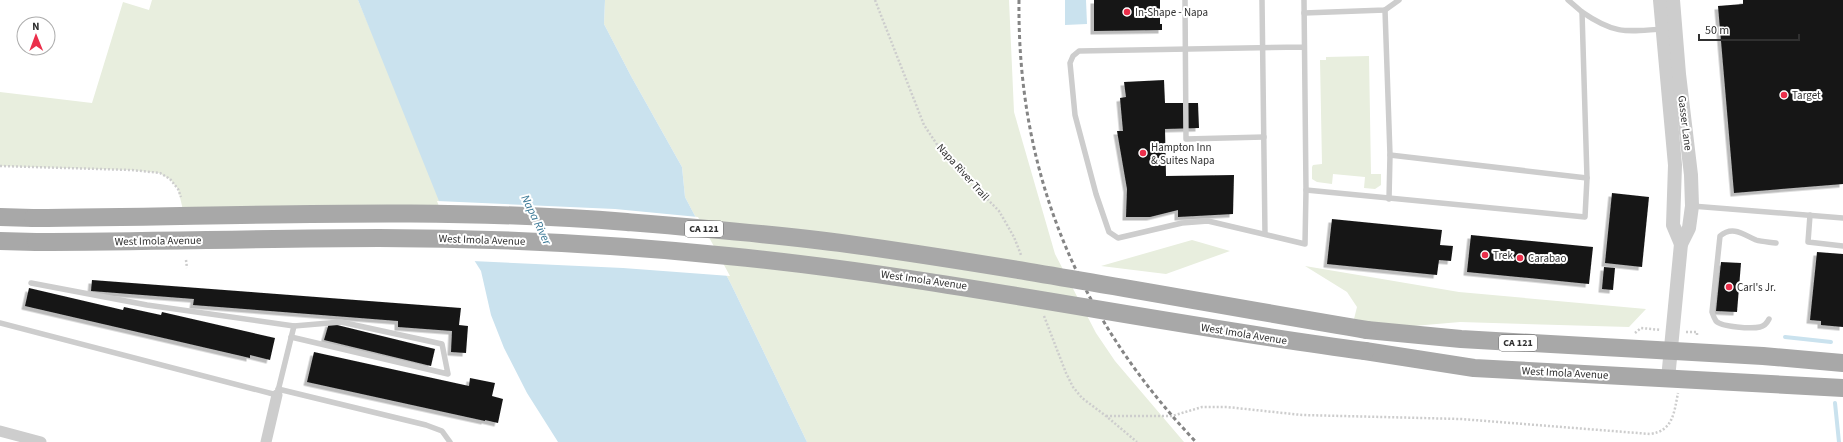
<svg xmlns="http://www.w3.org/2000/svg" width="1843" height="442" font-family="'Source Sans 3',sans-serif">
<defs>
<filter id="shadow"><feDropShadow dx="-3.5" dy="3.5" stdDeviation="0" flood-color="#0004"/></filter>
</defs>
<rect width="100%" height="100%" fill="#fff"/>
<g fill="#e8eede">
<polygon points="152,0 358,0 448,214 183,210 178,189 170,179 159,173 132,170 0,166 0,92 92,103 123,2 149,10"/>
<polygon points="605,0 1009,0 1014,112 1055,254 1096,333 1115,361 1184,442 807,442 731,284 685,197 682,167 631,76 604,24"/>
<polygon points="1369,56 1371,174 1381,174 1381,185 1375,189 1364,188 1365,177 1333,174 1332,184 1317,182 1312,179 1312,167 1313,165 1322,164 1320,60 1326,60 1326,57"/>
<polygon points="1192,240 1230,251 1166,274 1101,266"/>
<polygon points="1305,266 1459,292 1646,309 1629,327 1460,322 1367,330 1352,327 1357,307 1347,292"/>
</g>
<g fill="#cae2ee">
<polygon points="358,0 605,0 604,24 631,76 682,167 685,197 731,284 807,442 558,442 527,393 504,348 491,315 481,271 443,211"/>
<polygon points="1065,0 1086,0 1087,24 1065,25"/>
</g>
<polygon fill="#fff" points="437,201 615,209 698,217 730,276 623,268 472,261 441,212"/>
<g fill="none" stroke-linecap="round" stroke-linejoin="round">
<g stroke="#cae2ee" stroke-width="4">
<polyline points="1785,337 1831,342"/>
<polyline points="1835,403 1839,442"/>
</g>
</g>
<g fill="#171717" filter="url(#shadow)">
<polygon points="1094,0 1160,0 1160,24 1162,24 1162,30 1094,31"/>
<polygon points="1743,0 1843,0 1843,184 1734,193 1718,6 1743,4"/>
<polygon points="1164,80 1165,103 1198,103 1199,128 1165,129 1166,176 1234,175 1233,214 1178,217 1178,210 1150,217 1126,217 1127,189 1117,131 1123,131 1120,98 1126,97 1124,82"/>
<polygon points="1612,193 1649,197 1642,267 1605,263"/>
<polygon points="1332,219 1442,230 1440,245 1453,246 1451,261 1439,260 1437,275 1327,264"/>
<polygon points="1471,235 1593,247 1589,284 1467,272"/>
<polygon points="1817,252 1843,254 1843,327 1821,325 1821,321 1810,320"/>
<polygon points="1721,262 1741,263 1737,312 1716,311"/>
<polygon points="1604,267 1615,268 1613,290 1602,289"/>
<polygon points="92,280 461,308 459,325 468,326 466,353 451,352 452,331 398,327 398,321 193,305 194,299 91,291"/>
<polygon points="29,288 123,310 124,307 161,315 162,312 275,338 270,360 250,355 250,358 25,306"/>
<polygon points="329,323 435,349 431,366 324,340"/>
<polygon points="314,352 469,386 470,378 495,383 492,396 503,399 498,423 485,420 485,421 307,382"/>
</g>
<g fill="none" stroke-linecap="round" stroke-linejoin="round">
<g stroke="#cdcdcd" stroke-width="2.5" stroke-dasharray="2 2" stroke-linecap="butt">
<polyline points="875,0 924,125 944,155 999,211 1014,237 1021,255"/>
<polyline points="0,166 132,170 160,173 170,179 178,189 181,197"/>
<polyline points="186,260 187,268"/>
<polyline points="1044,316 1066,373 1073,387 1082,398 1106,416 1137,442"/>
<polyline points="1686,332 1697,332 1697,337"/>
<polyline points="1635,333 1641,328 1661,330"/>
<path d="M1106,416h66l30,-9h25l75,8 159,4 189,15c23,-3 24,-21 28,-41"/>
</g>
<g stroke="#cdcdcd" stroke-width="5.5">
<polyline points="1185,0 1186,139 1264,137"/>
<polyline points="1262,0 1265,234"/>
<polyline points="1304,0 1306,190 1305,244 1208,221 1182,223 1118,238 1109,232 1096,194 1075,115 1070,63 1073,56 1079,51 1304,47"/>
<polyline points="1385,10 1390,155 1389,199"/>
<path d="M1582,12c32,22 43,20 80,17"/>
<polyline points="1304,13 1385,10 1399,0"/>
<polyline points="1390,155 1587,178"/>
<polyline points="1306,190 1585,217 1587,178 1582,12 1568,0"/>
<polyline points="1692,206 1843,218"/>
<polyline points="1810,215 1808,242 1843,246"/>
<polyline points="31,283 147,305 294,326 341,322 442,344 448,374 291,337"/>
<path d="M1769,319c-2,4 -4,7 -9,8 -8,2 -39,0 -44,-6 -2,-3 -3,-6 -4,-9l8,-76c13,-11 24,-1 36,4 6,2 14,2 20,3"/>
<polyline points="0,323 277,395 294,326"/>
<polyline points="278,389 426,425 442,431 450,442"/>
</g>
<g stroke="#cdcdcd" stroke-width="11">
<polyline points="0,431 41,442"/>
<polyline points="266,442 277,395"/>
</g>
<g stroke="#cdcdcd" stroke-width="14">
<polyline points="1660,0 1675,165 1673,225 1681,244"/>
<polyline points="1668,379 1681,244 1689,228 1692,206 1691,175 1679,74 1673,0"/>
</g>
<g stroke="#a8a8a8" stroke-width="18">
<polyline points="0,217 33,218"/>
<polyline points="0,241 36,242"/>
<polyline points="1367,330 1461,339 1763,356 1843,363"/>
<polyline points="1365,351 1474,368 1843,388"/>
</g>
<path stroke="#858585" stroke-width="3" stroke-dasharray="4 3" stroke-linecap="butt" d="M1019,0c-2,172 59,318 177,442"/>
<g stroke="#a8a8a8" stroke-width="18">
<path d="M33,218c198,-1 396,-12 594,4 73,6 147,12 221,22 174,24 346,57 519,86"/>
<path d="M36,242c114,0 228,-4 343,-4 116,0 233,6 349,18 214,21 424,67 637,95"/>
</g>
</g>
<g fill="#eb2f4b" stroke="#fff" stroke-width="1.5">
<circle cx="1127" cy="12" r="4"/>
<circle cx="1784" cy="95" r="4"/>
<circle cx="1143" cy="153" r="4"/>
<circle cx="1485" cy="255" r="4"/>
<circle cx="1520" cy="258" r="4"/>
<circle cx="1729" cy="287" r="4"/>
</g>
<g text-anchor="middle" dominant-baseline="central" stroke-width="4" stroke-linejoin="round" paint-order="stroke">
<g fill="#fff" stroke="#6e6e6e" stroke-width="1">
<rect x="685" y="221" width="38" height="16" rx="3"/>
<rect x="1499" y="335" width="38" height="16" rx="3"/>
</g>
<g font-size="10" font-weight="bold" fill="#303030">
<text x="704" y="229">CA 121</text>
<text x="1518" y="343">CA 121</text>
</g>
<g font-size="11" fill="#303030" stroke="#fff" text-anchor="start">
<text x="1135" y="12">In-Shape - Napa</text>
<text x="1792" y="95">Target</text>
<text x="1151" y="147">Hampton Inn<tspan x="1151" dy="13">&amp; Suites Napa</tspan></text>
<text x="1493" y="255">Trek</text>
<text x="1528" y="258">Carabao</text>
<text x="1737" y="287">Carl's Jr.</text>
</g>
<g font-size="11" fill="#303030" stroke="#fff">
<text transform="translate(1685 123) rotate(83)">Gasser Lane</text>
<text transform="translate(963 172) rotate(48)">Napa River Trail</text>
<text transform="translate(482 240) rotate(2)">West Imola Avenue</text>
<text transform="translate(158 241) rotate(-1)">West Imola Avenue</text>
<text transform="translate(924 280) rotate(8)">West Imola Avenue</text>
<text transform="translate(1244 334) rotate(9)">West Imola Avenue</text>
<text transform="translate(1565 373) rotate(3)">West Imola Avenue</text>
</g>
<g font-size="12" font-style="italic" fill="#3b7996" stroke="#fff">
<text transform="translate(536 220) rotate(64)">Napa River</text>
</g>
</g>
<g transform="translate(36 36) rotate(359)"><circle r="19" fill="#ffffff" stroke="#acacac"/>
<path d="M0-3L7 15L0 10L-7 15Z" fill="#eb2f4b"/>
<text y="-6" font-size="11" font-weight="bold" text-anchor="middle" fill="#303030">N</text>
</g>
<path d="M1699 34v6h100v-6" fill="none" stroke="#303030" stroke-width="2"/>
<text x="1705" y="34" font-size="12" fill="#303030" stroke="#ffffff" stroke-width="3" paint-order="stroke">50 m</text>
</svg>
